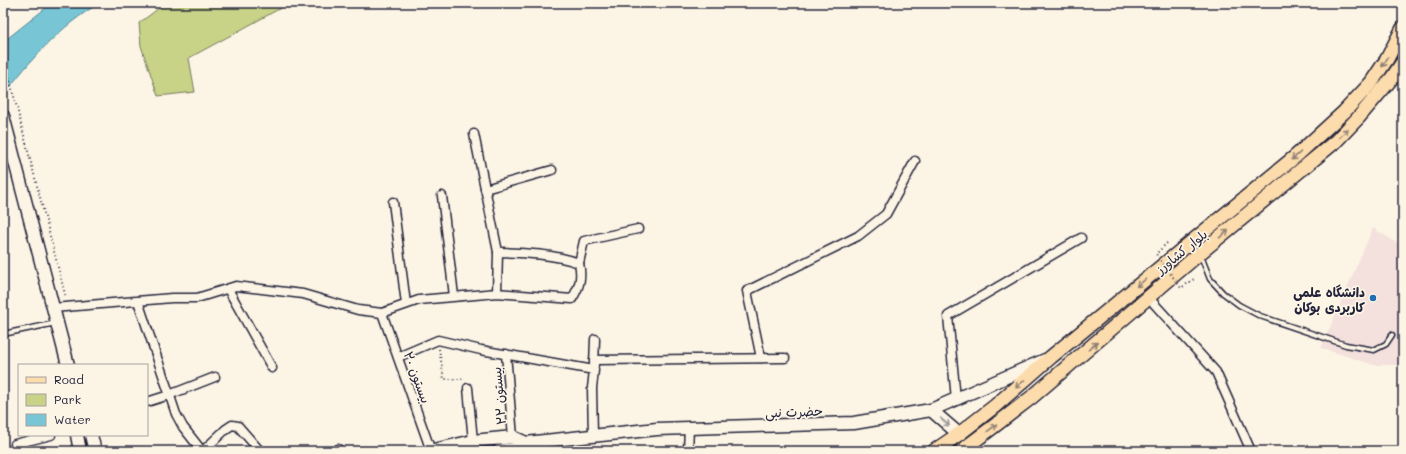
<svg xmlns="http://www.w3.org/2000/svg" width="1406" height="454" font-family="Mali,'Playpen Sans Arabic',sans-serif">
<rect width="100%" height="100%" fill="#fcf5e5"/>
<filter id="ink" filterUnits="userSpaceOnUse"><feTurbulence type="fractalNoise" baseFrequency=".025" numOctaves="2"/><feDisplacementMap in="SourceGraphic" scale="8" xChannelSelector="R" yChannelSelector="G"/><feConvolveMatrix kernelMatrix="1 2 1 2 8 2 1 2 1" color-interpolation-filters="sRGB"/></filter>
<g filter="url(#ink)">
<polygon fill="#f4e0dc" points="1373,228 1403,247 1403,365 1374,365 1321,348"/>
<polygon fill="#c8d387" stroke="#757a61" points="166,3 290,3 189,58 195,92 158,96 141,46 139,23"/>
<path fill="#78c6d5" stroke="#568497" d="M52,3h48c-39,22 -71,58 -97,93v-54z"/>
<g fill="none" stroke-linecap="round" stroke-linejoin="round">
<g stroke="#22223b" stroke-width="7">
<g id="lane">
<polyline points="1201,256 1210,279 1223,293 1239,305 1260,316 1346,345 1374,350 1386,344 1392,335"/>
<polyline points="3,334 56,323"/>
</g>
</g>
<g stroke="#22223b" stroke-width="11">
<g id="street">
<polyline points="474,134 498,252"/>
<polyline points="485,189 552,170"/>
<polyline points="442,196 454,296"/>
<polyline points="393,202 406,304"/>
<polyline points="579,263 584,241 638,229"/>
<polyline points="228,289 272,368"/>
<polyline points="1149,298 1216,372 1251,451"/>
<polyline points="138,301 176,414 183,427 202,451"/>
<path d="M53,308l119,-10h25l39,-12 67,8 55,16 24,3 37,-13 78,-7 75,6c8,-13 10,-22 7,-36 -25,-9 -54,-10 -81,-11l-1,41"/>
<polyline points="382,313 431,451"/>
<polyline points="506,354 513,437"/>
<polyline points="398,357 438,340 481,350 594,370 592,388 593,435"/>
<polyline points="761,358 747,291 858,236 886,214 915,161"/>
<polyline points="594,360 785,358"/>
<polyline points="594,365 595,339"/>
<polyline points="468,388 473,441"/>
<polyline points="956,399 948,316 1081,238"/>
<polyline points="147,402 169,395 215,377"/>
<polyline points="15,444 51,435"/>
<polyline points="338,449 339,451"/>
<polyline points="203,451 226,429 232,425 238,426 260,451"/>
<polyline points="688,451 689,428"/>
</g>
</g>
<g stroke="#22223b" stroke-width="15">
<g id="secondary">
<polyline points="3,116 68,365"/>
<polyline points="931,410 959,434"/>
<polyline points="77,435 80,451"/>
<polyline points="91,435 95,451"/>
<polyline points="430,451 473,441 513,437 526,443"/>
<polyline points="499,451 514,449 526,443 657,429 854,423 931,410 1045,360"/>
</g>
</g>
<g stroke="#22223b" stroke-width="16">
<g id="primary">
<polyline points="934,451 959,434 995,406 1051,357 1296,156 1344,112 1371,83 1387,59 1403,28"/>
<polyline points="961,451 993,427 1032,397 1200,253 1336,141 1358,118 1392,78 1403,62"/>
</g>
</g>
<g stroke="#22223b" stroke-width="2" stroke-dasharray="1 3" stroke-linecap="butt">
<polyline points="3,54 66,298"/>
<polyline points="439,349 444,379 462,379 464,382"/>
</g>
<use href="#lane" stroke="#fcf5e5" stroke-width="4"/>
<use href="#street" stroke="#fcf5e5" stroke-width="8"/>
<use href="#secondary" stroke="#fcf5e5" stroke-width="12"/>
<use href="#primary" stroke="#fcdcac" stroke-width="13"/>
<polyline stroke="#22223b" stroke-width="2" stroke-dasharray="1 3" stroke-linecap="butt" points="1167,243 1156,254 1181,288 1194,279"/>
</g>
<defs><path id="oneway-shaft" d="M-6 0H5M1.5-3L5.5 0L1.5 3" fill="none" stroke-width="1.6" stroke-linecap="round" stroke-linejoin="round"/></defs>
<g stroke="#8f7f74">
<use href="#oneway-shaft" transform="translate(1385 62) rotate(122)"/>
<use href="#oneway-shaft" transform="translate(1344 133) rotate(-46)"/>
<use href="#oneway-shaft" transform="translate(1296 156) rotate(139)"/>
<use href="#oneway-shaft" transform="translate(1224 234) rotate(-40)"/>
<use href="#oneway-shaft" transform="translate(1141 283) rotate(141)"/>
<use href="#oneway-shaft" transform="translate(1093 346) rotate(-40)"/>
<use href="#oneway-shaft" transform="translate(1020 384) rotate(139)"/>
<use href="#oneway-shaft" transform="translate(992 428) rotate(-37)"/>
</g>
<use stroke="#9a9698" href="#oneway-shaft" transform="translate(945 422) rotate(42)"/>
</g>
<circle fill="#1f6fb2" stroke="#fcf5e5" stroke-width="1.5" cx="1373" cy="298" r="4"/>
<g text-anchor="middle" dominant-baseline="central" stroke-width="3.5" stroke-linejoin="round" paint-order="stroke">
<g font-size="13" fill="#22223b" stroke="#fcf5e5">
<text transform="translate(1181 251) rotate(-39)">بلوار کشاورز</text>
<text transform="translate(418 377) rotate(70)">بیستون ۲۰</text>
<text transform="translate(498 396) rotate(-95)">بیستون ۲۲</text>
<text transform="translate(794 411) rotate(-2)">حضرت نبی</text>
</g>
<g font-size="13" font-weight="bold" fill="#22223b" stroke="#fcf5e5" text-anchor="end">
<text x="1365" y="291">دانشگاه علمی<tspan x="1365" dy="15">کاربردی بوکان</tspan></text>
</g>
</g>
<rect width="1406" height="454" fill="none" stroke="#fcf5e5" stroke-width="16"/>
<rect x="8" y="8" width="1390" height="438" fill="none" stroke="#22223b" stroke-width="1.5" filter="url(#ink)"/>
<rect x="18" y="364" width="130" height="72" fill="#fcf5e5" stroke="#a5a1a1"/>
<rect x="26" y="377" width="20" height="6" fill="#fcdcac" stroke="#a5a1a1"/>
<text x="54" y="384" font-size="12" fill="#22223b">Road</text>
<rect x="26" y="394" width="20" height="12" fill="#c8d387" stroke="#a5a1a1"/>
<text x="54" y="404" font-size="12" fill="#22223b">Park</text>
<rect x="26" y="414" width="20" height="12" fill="#78c6d5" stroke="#a5a1a1"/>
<text x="54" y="424" font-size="12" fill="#22223b">Water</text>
</svg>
